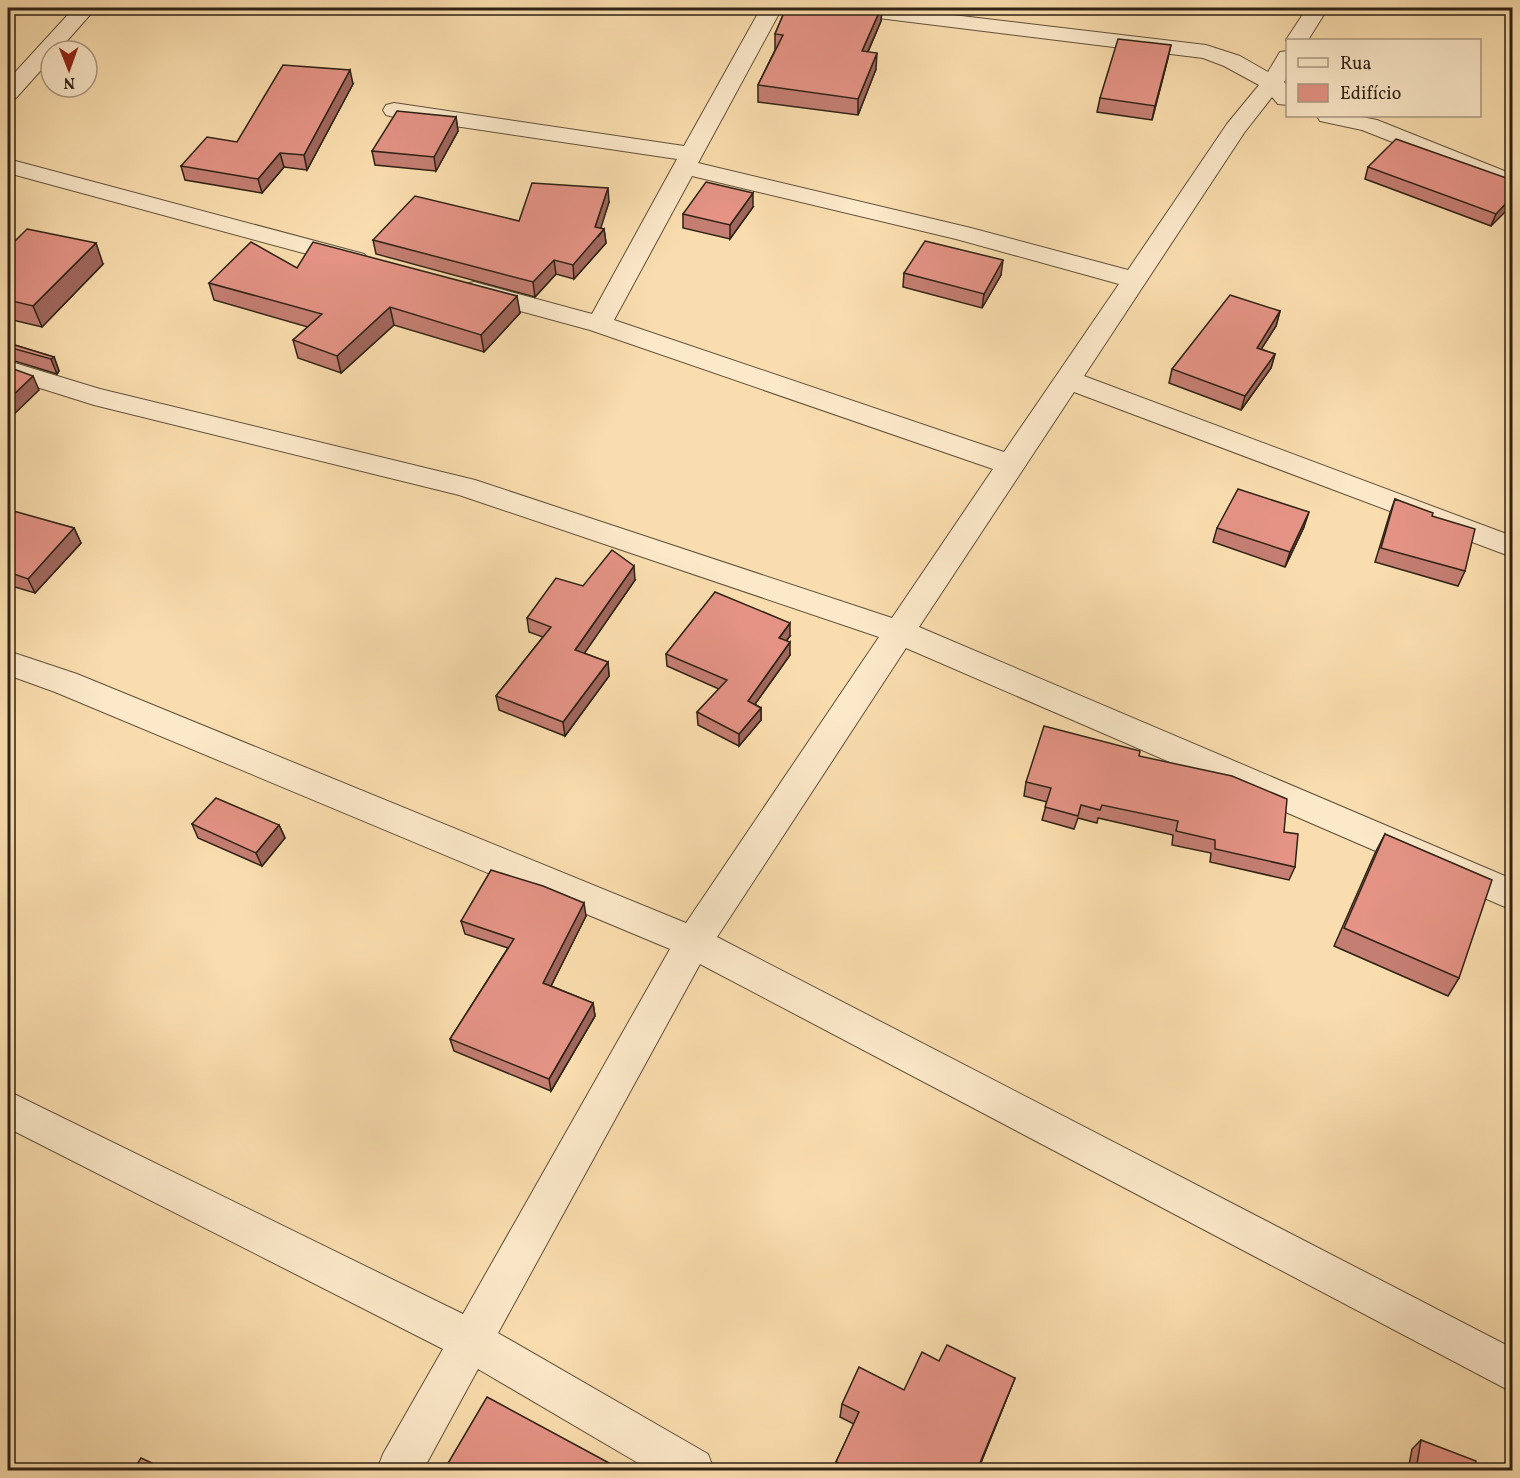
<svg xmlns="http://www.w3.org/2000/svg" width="1520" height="1478" font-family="Vollkorn,serif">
<rect width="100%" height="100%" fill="#faddae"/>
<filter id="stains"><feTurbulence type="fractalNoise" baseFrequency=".00333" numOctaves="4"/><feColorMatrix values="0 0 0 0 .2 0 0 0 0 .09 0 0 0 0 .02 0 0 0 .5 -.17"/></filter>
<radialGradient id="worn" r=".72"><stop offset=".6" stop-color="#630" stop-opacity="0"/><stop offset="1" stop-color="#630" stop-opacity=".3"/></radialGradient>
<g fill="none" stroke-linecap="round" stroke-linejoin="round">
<g stroke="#61513b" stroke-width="2">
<g id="street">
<polygon points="74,8 96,8 58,51 51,51 51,59 16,98 8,100 8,80"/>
<path d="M761,8h21l-84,155 273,65 157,42 99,-146 32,-39 -35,-19 -21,-8 -357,-44 -8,-1 -2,-5h58l312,37 34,11 28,16 12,-20 8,-1v25l-4,6 4,5v18l-10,-1 -6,-7 -28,36 -160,243 428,160v21l-438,-165 -155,235 593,252v31l-606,-262 -189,289 795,411v44l-812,-428 -202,369 210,121 6,16h-64l-172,-101 -55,101h-46l6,-16 60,-105 -435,-221v-37l455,223 207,-365 -615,-257 -47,-17v-24l69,23 609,249 193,-286 -420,-142 -365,-90 -86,-27v-17l92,28 375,91 417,138 101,-149 -403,-139 -125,-34 -4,-6 4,-6 9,-2 118,32 85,-155 -283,-42 -8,-2 -3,-5 3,-5 8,-2 290,43zM692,176l264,63 163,45 -115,168 -390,-132z"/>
<polygon points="1307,8 1328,8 1308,40 1288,42 1286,40"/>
<polygon points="1317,116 1357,116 1377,120 1512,174 1512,189 1362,130 1320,121"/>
<polygon points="8,159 364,254 368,259 364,264 355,267 8,173"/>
</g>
</g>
<use href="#street" fill="#fce9ca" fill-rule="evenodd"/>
</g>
<g fill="#c47e72" stroke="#2e2215" stroke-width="1.5">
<polygon points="786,8 882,8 881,21 868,52 876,69 858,115 758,102 758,85 775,50 775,34"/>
<polygon points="1168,58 1152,120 1097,112 1100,98"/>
<polygon points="353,84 307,170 284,167 262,193 185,180 181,166 237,142"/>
<polygon points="456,117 458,131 436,171 375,165 372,151"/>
<polygon points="1368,167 1512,180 1491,226 1365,179"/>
<polygon points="609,202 600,228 604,229 606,243 574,279 556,274 535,297 376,254 373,240 519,221"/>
<polygon points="753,207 730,239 683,228 683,214"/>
<polygon points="8,248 103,264 42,327 8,319"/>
<polygon points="297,268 520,313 484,352 394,325 341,373 298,358 293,340 308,327 214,300 209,283"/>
<polygon points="904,273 1001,275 982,308 903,287"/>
<polygon points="1280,311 1276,326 1261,349 1275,354 1271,368 1241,410 1169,383 1172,369"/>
<polygon points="8,343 54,357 59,371 57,374 8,359"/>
<polygon points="1395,499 1432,516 1465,571 1458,586 1375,562 1390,513"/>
<polygon points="8,512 74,528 81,543 35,593 8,585"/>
<polygon points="1304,527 1285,567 1213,542 1217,528"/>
<polygon points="635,580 584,653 608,662 609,676 565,736 499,710 496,696 543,637 529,632 527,618 583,586"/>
<polygon points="790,636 787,640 790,655 755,704 761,708 761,720 739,746 698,725 697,712 719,689 667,666 666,654"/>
<polygon points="1139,756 1284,832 1295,867 1289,880 1210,862 1211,853 1172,845 1173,835 1098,818 1097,823 1078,818 1074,829 1042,820 1047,802 1024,796 1026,782"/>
<polygon points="192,824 279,825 285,838 262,866 198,838"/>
<polygon points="1385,834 1459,978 1448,996 1334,946 1375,853"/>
<polygon points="586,916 551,986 593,1003 595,1016 551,1091 454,1051 450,1039 508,948 465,934 461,921"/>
<polygon points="939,1361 1015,1378 978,1470 835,1470 836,1462 854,1424 840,1417 842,1404 904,1390"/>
<polygon points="1421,1440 1475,1470 1408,1470 1412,1449"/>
</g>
<g fill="#a0675d" stroke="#2e2215" stroke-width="1.5">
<polygon points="881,8 882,8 881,21 861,67 862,51"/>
<polygon points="1171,45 1168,58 1152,120 1155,106"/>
<polygon points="877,53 876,69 858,115 858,99"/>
<polygon points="350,70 353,84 307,170 304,155"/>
<polygon points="456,117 458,131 436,171 434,157"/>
<polygon points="280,153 284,167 262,193 258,179"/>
<polygon points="608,188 609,202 598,237 604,229 606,243 574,279 573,265 595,227"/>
<polygon points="753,193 753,207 730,239 730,225"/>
<polygon points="1512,197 1512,205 1491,226 1496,214"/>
<polygon points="96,243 103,264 42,327 33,306"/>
<polygon points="554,260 556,274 535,297 533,282"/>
<polygon points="1003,260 1001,275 982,308 984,294"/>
<polygon points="517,296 520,313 484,352 481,335"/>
<polygon points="390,307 394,325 341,373 337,356"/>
<polygon points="1280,311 1276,326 1253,362 1257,348"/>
<polygon points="1275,354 1271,368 1241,410 1245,396"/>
<polygon points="54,357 59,371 57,374 51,359"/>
<polygon points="33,376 39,390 8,420 8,400"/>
<polygon points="1309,512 1304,527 1285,567 1290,552"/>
<polygon points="74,528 81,543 35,593 28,579"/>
<polygon points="634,566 635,580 577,664 575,650"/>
<polygon points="790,623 790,636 779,650 779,638"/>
<polygon points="790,642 790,655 748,714 748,701"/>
<polygon points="608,662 609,676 565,736 563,722"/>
<polygon points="761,708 761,720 739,746 739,734"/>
<polygon points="279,825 285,838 262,866 256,853"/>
<polygon points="584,903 586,916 546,996 543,983"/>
<polygon points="593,1003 595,1016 551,1091 549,1079"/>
<polygon points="1015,1378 978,1470 977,1470"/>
</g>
<g fill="#e49385" stroke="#2e2215" stroke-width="1.5">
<polygon points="786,8 881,8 862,51 877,53 858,99 758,85 783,35 775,34"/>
<polygon points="1118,39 1171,45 1155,106 1100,98"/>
<polygon points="283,65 350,70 304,155 280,153 258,179 181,166 207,137 237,142"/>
<polygon points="397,111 456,117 434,157 372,151"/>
<polygon points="1396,139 1512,180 1512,197 1496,214 1368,167"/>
<polygon points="706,182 753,193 730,225 683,214"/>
<polygon points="532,183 608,188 595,227 604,229 573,265 554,260 533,282 373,240 415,196 519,221"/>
<polygon points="27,229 96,243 33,306 8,300 8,248"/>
<polygon points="925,241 1003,260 984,294 904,273"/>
<polygon points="251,242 297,268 313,242 517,296 481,335 390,307 337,356 293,340 322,314 209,283"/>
<polygon points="1230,295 1280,311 1257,348 1275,354 1245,396 1172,369"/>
<polygon points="8,343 54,357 51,359 8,347"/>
<polygon points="8,367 33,376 8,400"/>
<polygon points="1238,489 1309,512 1290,552 1217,528"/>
<polygon points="1395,499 1433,513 1432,516 1475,529 1465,571 1381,548"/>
<polygon points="10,510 74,528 28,579 8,572 8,512"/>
<polygon points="612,550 634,566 575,650 608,662 563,722 496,696 551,627 527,618 556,578 583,586"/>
<polygon points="715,592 790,623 779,638 790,642 748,701 761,708 739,734 697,712 727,680 666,654"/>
<polygon points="1044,726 1140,751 1139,756 1232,776 1287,799 1284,832 1298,834 1295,867 1215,849 1215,840 1176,831 1178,821 1102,805 1100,810 1081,805 1078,816 1045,807 1051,788 1026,782"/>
<polygon points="216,798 279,825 256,853 192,824"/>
<polygon points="1385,834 1492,880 1459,978 1344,928"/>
<polygon points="491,870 543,886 584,903 543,983 593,1003 549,1079 450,1039 514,939 461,921"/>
<polygon points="947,1345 1015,1378 977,1470 920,1470 917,1469 916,1470 852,1470 836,1462 859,1412 842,1404 859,1367 904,1390 922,1352 939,1361"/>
<polygon points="487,1397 622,1470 444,1470"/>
<polygon points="1421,1440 1476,1461 1475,1470 1416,1470"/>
<polygon points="141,1458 167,1470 133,1470"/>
</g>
<rect width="1520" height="1478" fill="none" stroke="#faddae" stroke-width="30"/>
<rect x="9" y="9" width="1502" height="1460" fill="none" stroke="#2e2215" stroke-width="3"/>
<rect x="15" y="15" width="1490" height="1448" fill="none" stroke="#2e2215" stroke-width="1.5"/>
<rect x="1286" y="39" width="195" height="78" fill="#fce9ca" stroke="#aa9982" stroke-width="1.5"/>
<rect x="1298" y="58" width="30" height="9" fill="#fce9ca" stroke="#aa9982" stroke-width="1.5"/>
<text x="1340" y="69" font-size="18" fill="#2e2215">Rua</text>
<rect x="1298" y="84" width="30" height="18" fill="#e49385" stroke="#aa9982" stroke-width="1.5"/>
<text x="1340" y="99" font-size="18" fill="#2e2215">Edifício</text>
<g transform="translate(69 69) rotate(179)"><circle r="28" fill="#fce9ca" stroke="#aa9982" stroke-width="1.5"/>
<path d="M0-4.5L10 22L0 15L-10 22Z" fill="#8f2418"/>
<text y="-9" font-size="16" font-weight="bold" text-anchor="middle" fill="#2e2215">N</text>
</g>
<rect width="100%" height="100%" filter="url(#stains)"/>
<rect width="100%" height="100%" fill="url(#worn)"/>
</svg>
